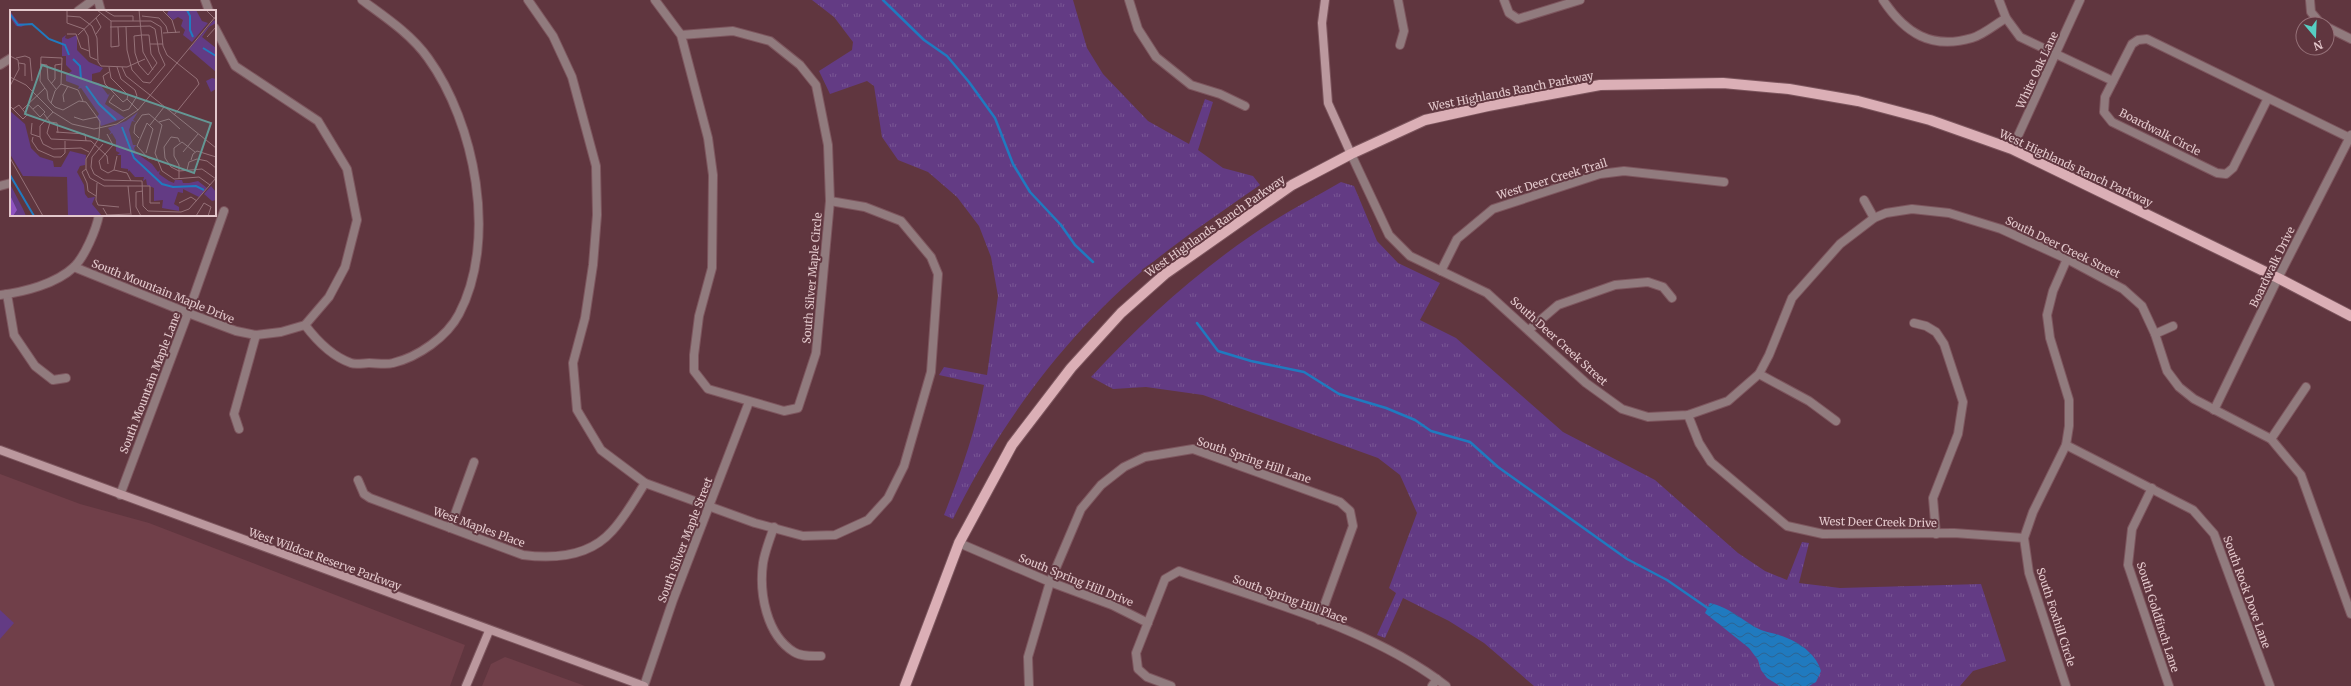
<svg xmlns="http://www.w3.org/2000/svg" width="2351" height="686" font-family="Merriweather,serif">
<defs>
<pattern id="grass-tufts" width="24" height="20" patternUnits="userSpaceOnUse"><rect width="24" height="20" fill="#633b84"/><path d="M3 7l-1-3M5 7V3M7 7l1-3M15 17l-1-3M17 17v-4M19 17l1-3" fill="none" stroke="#795694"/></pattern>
<pattern id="water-waves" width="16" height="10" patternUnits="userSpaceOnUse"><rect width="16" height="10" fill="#207abf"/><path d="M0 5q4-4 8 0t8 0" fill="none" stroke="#2d6492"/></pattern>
</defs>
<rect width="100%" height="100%" fill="#60363f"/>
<g fill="#703f49">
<polygon points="0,474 80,504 149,523 465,645 450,686 0,686"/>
<polygon points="505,657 585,686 482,686 491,664"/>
</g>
<g fill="url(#grass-tufts)">
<path d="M812,0h261l14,48 16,26 45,47 41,23 16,-45 8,3 -15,48 25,18 30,8 7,9c-30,21 -60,41 -89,63 -93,70 -167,167 -218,271l-9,-4c17,-43 32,-85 40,-130l-45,-10 5,-8 43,8 11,-79 -7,-39 -12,-31 -22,-29 -29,-25 -30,-12 -16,-23 -8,-51 -7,-5 -37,13 -11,-23 33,-21 1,-8 -19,-25z"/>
<path d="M1341,182l13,4 23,55 21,22 42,20 -20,37 36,18 107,94 92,48 83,73 27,18 22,9 15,-38 7,1 -10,40 41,5 141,-4 25,77 -33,10 -13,15h-426l-50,-43 -35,-22 -46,-23 -18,40 -8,-3 19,-42 -7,-5 28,-75 -17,-38 -22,-17 -175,-63 -57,-8 -33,2 -22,-12c49,-53 101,-101 161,-142 28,-20 60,-36 89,-53z"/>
</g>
<polygon fill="#633b84" points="0,610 14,623 0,639"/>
<path fill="url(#water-waves)" d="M1710,603c20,5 28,14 45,24 10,6 22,6 32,11 15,6 30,18 34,33l-5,11 -7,4h-29l-13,-8 -6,-8 -3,-10 -9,-12 -44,-35z"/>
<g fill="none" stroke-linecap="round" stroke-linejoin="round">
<g stroke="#207abf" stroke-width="2.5">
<polyline points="883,0 924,40 947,56 969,82 995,118 1013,164 1030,192 1061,225 1075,245 1093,262"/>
<polyline points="1197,323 1218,351 1251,361 1304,372 1339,394 1386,408 1415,420 1431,431 1470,442 1498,467 1627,559 1667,580 1709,609"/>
</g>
<g stroke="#7d565e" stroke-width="10">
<g id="street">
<polyline points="98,0 101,11"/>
<polyline points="205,0 209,11"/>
<polyline points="528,0 553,36 572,77 596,166 597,215 593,265 585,318 573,363 577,410 601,450 645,483 755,523 803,536 835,535 868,520 888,498 904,466 931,372 938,274 931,257 901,221 865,207 830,201"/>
<polyline points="655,0 681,35 708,138 713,175 712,268 699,316 694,355 694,371 708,389 784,411 798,408 816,353 830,201 828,145 816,85 800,65 770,41 733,31 681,35"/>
<polyline points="1129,0 1138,29 1156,57 1191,85 1220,94 1245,106"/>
<polyline points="1398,0 1404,31 1400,45"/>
<polyline points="1504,0 1509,13 1518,19 1580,0"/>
<path d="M1883,0c22,33 48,50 89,38 11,-3 24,-14 34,-20"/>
<polyline points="1999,0 2006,18 2020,37 2113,81"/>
<polyline points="2310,0 2311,12 2321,24"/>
<polyline points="78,11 93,0"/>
<polyline points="2327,27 2351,39"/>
<polyline points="0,65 11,58"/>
<polyline points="2268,98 2233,168 2226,174 2217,173 2112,122 2104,112 2105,97 2132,44 2138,40 2147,39 2350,138"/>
<polyline points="2012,149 2080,0"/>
<polyline points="1351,154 1389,235 1410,256 1487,293 1586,383 1622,409 1648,417 1688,415 1728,401 1759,374 1769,355 1792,298 1840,244 1874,218 1886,213 1912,209 1949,213 2001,229 2067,259 2123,289 2142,306 2155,334 2167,371 2179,387 2194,399 2271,439 2301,475 2351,614"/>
<polyline points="0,186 11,183"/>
<polyline points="1864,200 1874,218"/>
<polyline points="74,267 188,313 236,331 256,335 281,332 305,325 329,297 345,267 357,220 347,169 318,121 235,66 215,28"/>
<polyline points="1441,271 1457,239 1493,209 1600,174 1624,171 1724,182"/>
<polyline points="7,294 14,335 35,366 53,380 66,378"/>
<path d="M0,295c24,-3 56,-11 74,-28 11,-11 22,-37 25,-52"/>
<polyline points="1914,323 1926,326 1936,332 1944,344 1963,402 1958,434 1933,498 1936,534"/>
<path d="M305,325c12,16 26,31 46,38 5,2 13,0 18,0 7,0 17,2 24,0 25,-6 54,-26 66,-49 39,-74 16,-191 -31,-256 -17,-24 -43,-41 -66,-58"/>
<polyline points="1530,329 1558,305 1615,285 1648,282 1663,287 1672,298"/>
<polyline points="2155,334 2173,326"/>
<polyline points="1759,374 1809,401 1836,421"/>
<polyline points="2214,410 2278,278 2351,135"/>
<polyline points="1688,415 1699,443 1711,462 1787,526 1823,534 1954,533 2024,538"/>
<polyline points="239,429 234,414 256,335"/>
<polyline points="2271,439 2306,387"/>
<polyline points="2066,445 2193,510 2214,534 2270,686"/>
<path d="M358,480l6,14 6,4 153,57c31,4 66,2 89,-24 13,-14 23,-32 33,-48"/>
<polyline points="2152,488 2132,529 2128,565 2169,686"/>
<polyline points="120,495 188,313 224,211"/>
<path d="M774,527c-4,11 -9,24 -11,36 -4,29 3,72 31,89 8,5 19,4 27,4"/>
<polyline points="450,528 474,462"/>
<polyline points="959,543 1050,582 1112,605 1148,623"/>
<polyline points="644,686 673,600 749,402"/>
<polyline points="1029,686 1028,657 1050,582 1081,509 1101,485 1124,467 1145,457 1193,449 1340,502 1350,511 1353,526 1319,620"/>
<path d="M1171,686l-24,-9 -9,-8 -2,-16 29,-74 14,-8c86,30 194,58 267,115"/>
<polyline points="1432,686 1437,679"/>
<polyline points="2066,686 2029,573 2024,538 2033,512 2066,445 2069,426 2069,400 2050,338 2047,315 2053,291 2067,259"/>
</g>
</g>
<g stroke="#7d565e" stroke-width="10">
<g id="secondary">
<polyline points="1325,0 1322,23 1328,103 1351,154"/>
<polyline points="0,450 644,686"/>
<polyline points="466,686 489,631"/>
</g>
</g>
<g stroke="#7d565e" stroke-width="12">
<polyline id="primary" points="905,686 959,543 1012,445 1071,368 1121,313 1165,274 1292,185 1351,154 1425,120 1488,106 1600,85 1723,83 1789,89 1858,101 1930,120 2012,149 2278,278 2351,316"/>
</g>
<use href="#street" stroke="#917b7e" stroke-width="8"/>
<use href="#secondary" stroke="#bb989e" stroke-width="8"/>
<use href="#primary" stroke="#dbafb6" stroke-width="10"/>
</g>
<g text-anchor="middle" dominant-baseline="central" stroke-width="4" stroke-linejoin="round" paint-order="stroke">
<g font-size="11" fill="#e4c9cd" stroke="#60363f">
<text transform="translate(2037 70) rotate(-65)">White Oak Lane</text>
<text transform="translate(1511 91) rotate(-11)">West Highlands Ranch Parkway</text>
<text transform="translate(2160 132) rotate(27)">Boardwalk Circle</text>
<text transform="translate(2076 168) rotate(25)">West Highlands Ranch Parkway</text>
<text transform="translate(1552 179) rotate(-17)">West Deer Creek Trail</text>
<text transform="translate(1215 226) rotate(-35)">West Highlands Ranch Parkway</text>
<text transform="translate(2063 247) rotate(26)">South Deer Creek Street</text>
<text transform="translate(2272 267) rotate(-64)">Boardwalk Drive</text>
<text transform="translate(812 278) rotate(-85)">South Silver Maple Circle</text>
<text transform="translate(163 291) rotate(22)">South Mountain Maple Drive</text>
<text transform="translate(1559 341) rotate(42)">South Deer Creek Street</text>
<text transform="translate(150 383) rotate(-69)">South Mountain Maple Lane</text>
<text transform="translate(1254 460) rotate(19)">South Spring Hill Lane</text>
<text transform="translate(1878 522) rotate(1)">West Deer Creek Drive</text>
<text transform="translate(479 527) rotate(20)">West Maples Place</text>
<text transform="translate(685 540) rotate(-69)">South Silver Maple Street</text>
<text transform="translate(325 559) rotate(20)">West Wildcat Reserve Parkway</text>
<text transform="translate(1076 580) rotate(22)">South Spring Hill Drive</text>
<text transform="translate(2247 592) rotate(70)">South Rock Dove Lane</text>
<text transform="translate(1290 599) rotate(20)">South Spring Hill Place</text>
<text transform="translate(2056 617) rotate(72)">South Foxhill Circle</text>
<text transform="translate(2158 617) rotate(72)">South Goldfinch Lane</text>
</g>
</g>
<g transform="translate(10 10)">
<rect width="206" height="206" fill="#60363f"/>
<path d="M159,0h27l6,11 6,2 -16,19 -9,-7 2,-5 -4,-4 2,-6 -5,-3 -5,3 -6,-6zM204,10l2,3 -7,4 -7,10 14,11v24l-27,-23zM56,25l-1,3 3,1 9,-4v15l12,12 14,6 -3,4 -8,2v8l7,1 9,12 2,-2 -5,11 20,14 -24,8 -4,-9 2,-3 -18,-26 -3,1 1,-3 -13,-5v-6l6,-4 -6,-6v-9h-4v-18zM0,101l15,13 6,24 9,9 13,4 1,6h7l9,-16 16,4 -1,10 -5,1 -3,6 7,13 1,9 3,4 7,-1 -3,7 10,12h-34l-1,-39 -44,-1 -13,-22zM128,102l-5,8 3,2 -4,-1 -3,9 4,15h3l-2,3 2,5 16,11 6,8 2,-2 -1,4 10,7 5,2 1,-3h7l1,3h6l9,-2 9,7 -8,9 -16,-8v4l-5,-1 -4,12 5,3v4l-17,-3 1,-8 -9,1v-13l-7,-3 -1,-6 -3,2 1,-4h-9l-6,-7 -1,2v-3l-7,-1v-13h-4l3,-2 -4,-2v-11l-4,-7 -3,2 2,-3 -3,-4 18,-7zM0,174l13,25 3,7h-16zM201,176l5,6v8l-4,1 -8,-7z" fill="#633b84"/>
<path d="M0,185l7,15 -4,6h-3z" fill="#8f53bf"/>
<path d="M0,1l9,12 8,1 -6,3 -5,-1 -6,-9z" fill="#633b84"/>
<path d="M202,68l4,1v10l-5,3 -5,-11z" fill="#633b84"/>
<path fill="none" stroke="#207abf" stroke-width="2" d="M177,0l3,6v14l3,7M0,4l8,11 14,-1 17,15 16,6 4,10M193,38l13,8M63,49l7,7 1,13M76,76l13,18 17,16M112,117l12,31 28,26 11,3 23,-1 8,4M0,165l24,41"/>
<path fill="none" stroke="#957178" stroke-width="1" d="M57,0v13l17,6 4,7 2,21 7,3M87,0l14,11h40l10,6 2,19 4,9 30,24 2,5 -25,31M94,0l10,6h19v5M129,0l4,42 10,18M152,0l10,10 4,13M196,0l10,10M57,6l13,1 12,9 5,12 1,24 3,4 26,1 18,-8M132,6l17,2 7,8 2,7M101,11v26l8,-1 -1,-19M100,17l40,-1 5,3 4,23 6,13 -15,18 -7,-1 -11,-12 -5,-20 -1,-23M153,23l17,-1M57,24h9l5,14 8,3M86,24l5,-7 -5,-9M68,25l22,-21M132,25h7l2,19 6,9 -9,12 -9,-10 -4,-12 -1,-17zM197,27l9,-10M140,34h13M0,46l8,4 1,9 -9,17M6,48l9,-2 5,2 2,23M9,53l6,1v12M30,54l7,1 1,14 8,10M99,57l2,11 17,17 -1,4M112,57l4,9 24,19M99,62l-6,4 2,8 18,18 4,-3M0,67l16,8 27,27 19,12 22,5 23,-5 21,-14 78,-94M41,74l4,-5v-14l7,-1M51,74l17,6 5,11M104,85l-5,7 14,9 6,-2 8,-13 -2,-6 -14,-11 -4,-12M140,85l66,53M117,89l11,11M54,92l-1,-7 5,-9M41,93l4,-12 6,-7 1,-26 -21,-1 -1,24 7,10 1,8 3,4 4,4 8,3 16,-9 7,1 14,19 -1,17 -13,21v10l4,9 14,8h46v17h10M18,94l12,13 5,-5 -7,-7 -5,4M0,96l13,13 4,-4 -8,-10 -6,4M13,99l22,-21M43,102l-13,14v11l3,7 10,5 28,-1 8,4M34,104l6,8 -3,11 4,6 40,2 16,15 1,8M64,107l9,3 14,-3M40,112l7,1 1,10M149,112l10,-3 11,10M22,113l-1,11 9,3M140,115l14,-18M46,122l29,2 1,7M97,124l6,11 -14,16 2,8 7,4 6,-3 3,-14M23,127l-1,4 6,9 16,7h7l4,-4v-12M129,128l-5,-5 1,-8 7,-10 7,-1 13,11 -7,28 7,18 12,8 25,-2 11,8M170,132l-2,-4 -7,-1 -7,10 1,11 6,9 8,4 23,-2 14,10M93,134l-11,13 -1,10 3,7 10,6 38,1 1,25 5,5 33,1 8,-3 27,-31M173,142l15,-18M136,143l7,-24 -6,-6 -10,23 11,12 8,2M0,148l33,58M181,150l2,-6 4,-3 19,6M76,159l-4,3 5,11 1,8 8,5M104,160l13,3 4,8M177,160l2,-8 8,-3 10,2 9,7M169,169v-14l-5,-9v-8l8,-6 13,10M87,173l-1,17 2,5 21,2M118,176l3,29M169,193l12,-6 6,4M194,193l7,4 -3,9M93,198l4,7 23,-1M131,206l-5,-9v-15l7,-1M186,206l8,-13"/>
<path fill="#649794" fill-opacity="0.15" stroke="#649794" stroke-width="2" d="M32,55l169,58 -17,50 -169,-59z"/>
<rect width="206" height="206" fill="none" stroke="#e4c9cd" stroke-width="2"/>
</g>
<g transform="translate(2315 36) rotate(161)"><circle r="19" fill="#60363f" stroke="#957178"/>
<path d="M0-3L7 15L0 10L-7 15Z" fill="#56cec3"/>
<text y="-6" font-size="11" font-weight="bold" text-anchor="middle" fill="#e4c9cd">N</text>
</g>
</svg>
